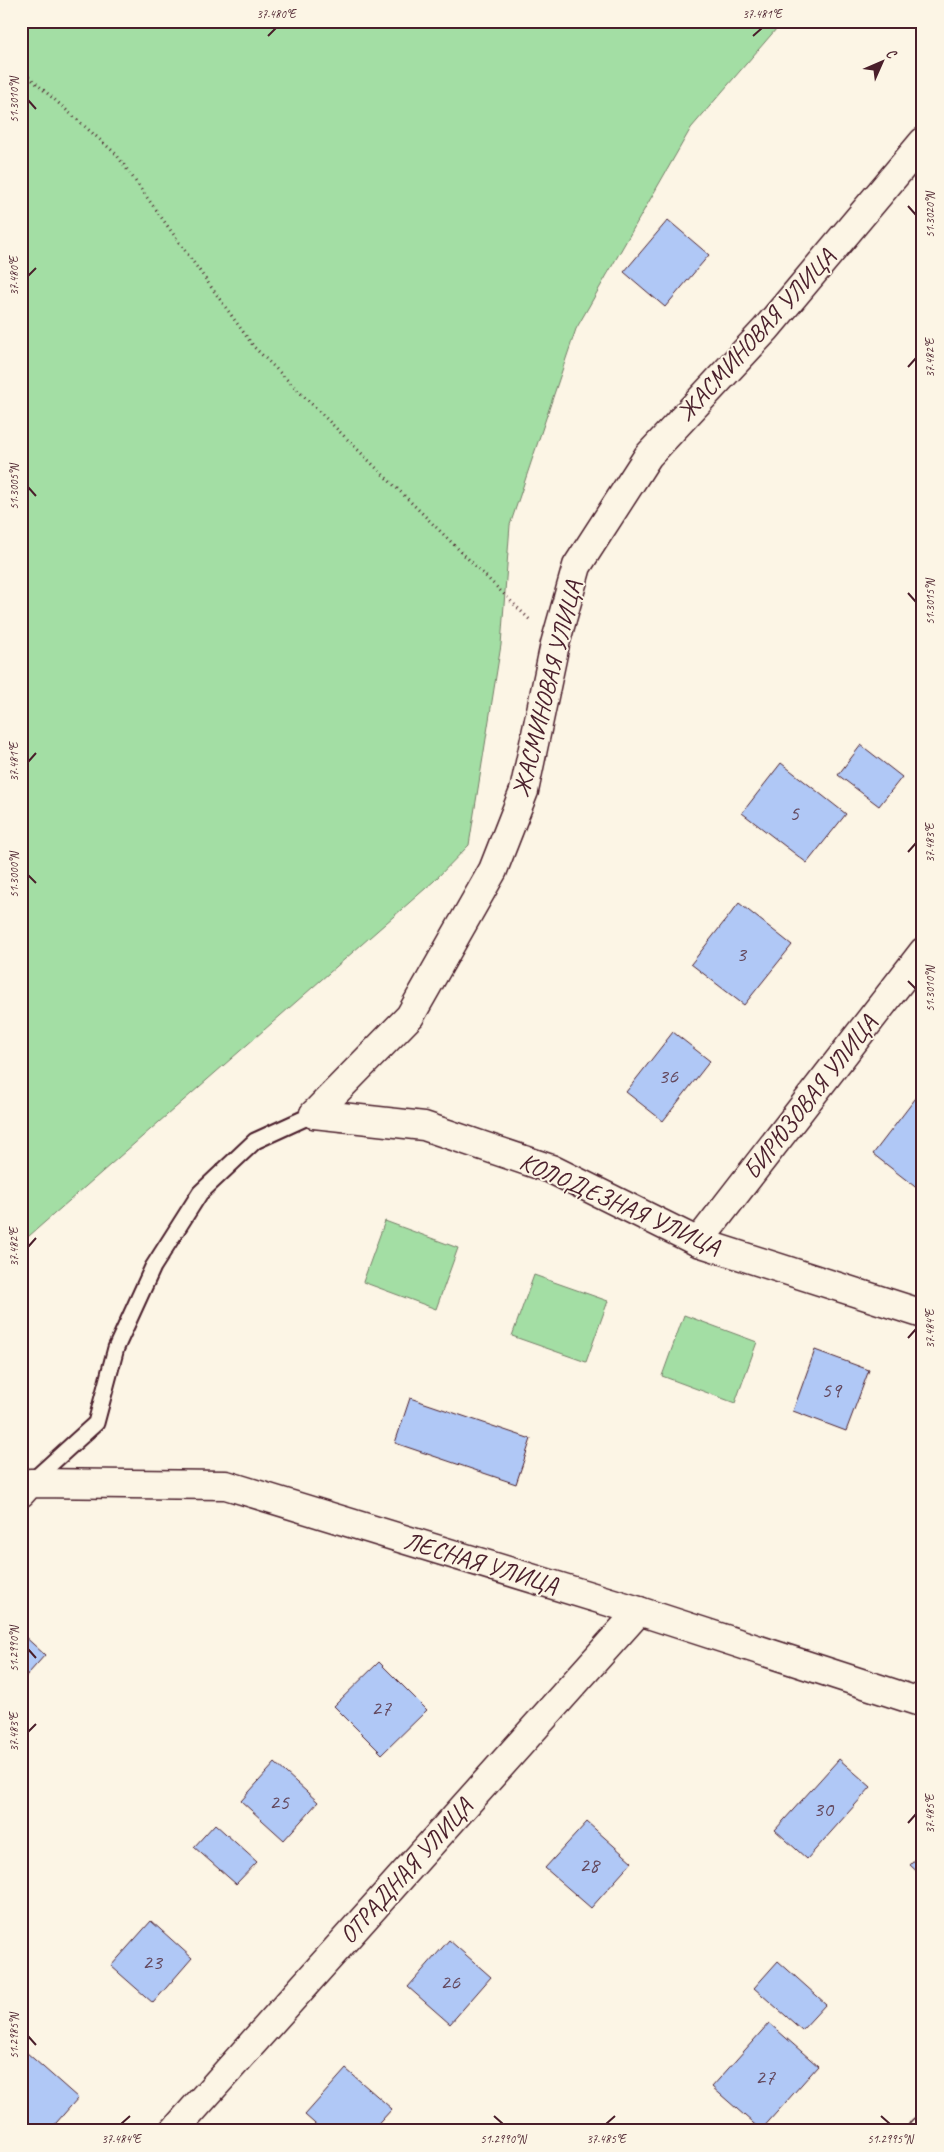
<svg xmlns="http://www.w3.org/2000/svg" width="944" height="2152" font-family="Caveat,sans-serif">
<rect width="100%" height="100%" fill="#fcf5e5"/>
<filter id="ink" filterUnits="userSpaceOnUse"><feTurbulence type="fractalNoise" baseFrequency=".02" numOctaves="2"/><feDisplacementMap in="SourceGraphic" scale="10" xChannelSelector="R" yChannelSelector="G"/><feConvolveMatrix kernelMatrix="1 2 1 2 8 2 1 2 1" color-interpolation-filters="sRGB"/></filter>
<g filter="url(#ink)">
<g fill="#a3dea4" stroke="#767e68">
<polygon points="21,21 783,21 691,128 576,329 510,525 501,645 469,845 434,881 21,1243"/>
<polygon points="385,1221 458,1248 436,1309 363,1282"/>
<polygon points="534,1275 608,1301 586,1362 512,1336"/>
<polygon points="684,1315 757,1342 735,1403 662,1376"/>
</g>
<g fill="#b0c8f6" stroke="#4a1f2b">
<polygon points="668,220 709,255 665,307 624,272"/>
<polygon points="861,745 902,777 879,806 838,775"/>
<polygon points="781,763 846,814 807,863 742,813"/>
<polygon points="739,903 792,945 744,1005 691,964"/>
<polygon points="673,1032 710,1061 663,1121 626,1092"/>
<polygon points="922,1090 923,1091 923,1193 873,1154"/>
<polygon points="815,1350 869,1370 846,1431 793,1411"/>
<polygon points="410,1398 531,1439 516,1484 395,1443"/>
<polygon points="21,1633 45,1655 21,1682"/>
<polygon points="379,1662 427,1710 382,1754 334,1706"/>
<polygon points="839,1759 871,1787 807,1859 775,1830"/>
<polygon points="275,1763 318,1802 284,1840 241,1801"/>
<polygon points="587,1822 632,1862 591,1908 545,1868"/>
<polygon points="215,1824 257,1862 236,1884 194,1847"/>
<polygon points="923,1851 923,1877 910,1865"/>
<polygon points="151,1921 192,1958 153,2003 111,1966"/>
<polygon points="449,1940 491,1977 450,2024 408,1987"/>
<polygon points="778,1961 826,2004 802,2030 754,1988"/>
<polygon points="769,2023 818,2066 761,2130 712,2087"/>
<polygon points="26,2052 78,2098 49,2131 36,2131 21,2117 21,2058"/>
<polygon points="346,2069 392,2109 372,2131 323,2131 305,2115"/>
</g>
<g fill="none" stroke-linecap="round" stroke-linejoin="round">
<g stroke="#4a1f2b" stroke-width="19">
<polyline id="service" points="30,1483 96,1423 116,1348 153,1267 200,1193 255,1141 314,1114"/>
</g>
<g stroke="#4a1f2b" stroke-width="31">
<g id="minor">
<polyline points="314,1114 410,1016 493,870 524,791 555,644 577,566 648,456 766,329 923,142"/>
<polyline points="314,1114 424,1126 551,1169 698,1242 923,1314"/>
<polyline points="698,1242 923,952"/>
<polyline points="21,1493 30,1483 226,1485 639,1611 923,1703"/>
<polyline points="174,2131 639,1611"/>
<polyline points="922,2131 923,2130"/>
</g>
</g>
<polyline stroke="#4a1f2b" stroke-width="3" stroke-dasharray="1 4" stroke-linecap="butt" points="21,70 116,154 254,347 530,620"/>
<use href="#service" stroke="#fcf5e5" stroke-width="15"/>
<use href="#minor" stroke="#fcf5e5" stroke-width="28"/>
</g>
</g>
<path fill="none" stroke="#4a1f2b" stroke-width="2" d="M268,36l8,-8M753,36l9,-8M28,100l8,9M908,206l8,9M28,276l8,-8M908,367l8,-9M28,487l8,9M908,593l8,9M28,762l8,-9M908,852l8,-9M28,875l8,8M908,981l8,8M28,1247l8,-9M908,1338l8,-9M28,1649l8,9M28,1732l8,-8M908,1823l8,-9M28,2036l8,9M494,2116l9,8M881,2116l9,8M121,2124l9,-8M606,2124l9,-8"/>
<g text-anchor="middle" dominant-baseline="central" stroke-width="4" stroke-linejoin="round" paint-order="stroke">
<g font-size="22" fill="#64495e">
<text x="794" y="813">5</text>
<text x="741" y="954">3</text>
<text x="668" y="1076">36</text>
<text x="831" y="1390">59</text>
<text x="381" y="1708">27</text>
<text x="279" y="1802">25</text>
<text x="823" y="1809">30</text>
<text x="589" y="1865">28</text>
<text x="152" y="1962">23</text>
<text x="450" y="1982">26</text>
<text x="765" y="2077">27</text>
</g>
<g font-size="25" fill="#4a1f2b" stroke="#fcf5e5">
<text transform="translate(756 335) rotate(-48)">ЖАСМИНОВАЯ УЛИЦА</text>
<text transform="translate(547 689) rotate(-76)">ЖАСМИНОВАЯ УЛИЦА</text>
<text transform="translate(810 1097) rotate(-52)">БИРЮЗОВАЯ УЛИЦА</text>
<text transform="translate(620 1204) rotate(24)">КОЛОДЕЗНАЯ УЛИЦА</text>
<text transform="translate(481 1563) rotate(17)">ЛЕСНАЯ УЛИЦА</text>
<text transform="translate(406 1871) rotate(-48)">ОТРАДНАЯ УЛИЦА</text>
</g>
</g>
<rect width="944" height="2152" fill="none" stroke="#fcf5e5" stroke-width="55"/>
<g transform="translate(882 62) rotate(45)" stroke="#fcf5e5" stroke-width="4" paint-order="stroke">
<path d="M0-4L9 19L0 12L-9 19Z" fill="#4a1f2b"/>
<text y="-8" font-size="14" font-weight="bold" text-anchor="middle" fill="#4a1f2b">С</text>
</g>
<rect x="28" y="28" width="888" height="2096" fill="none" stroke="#4a1f2b" stroke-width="2"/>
<g font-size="12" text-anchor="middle" fill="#4a1f2b">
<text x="276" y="18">37.480°E</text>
<text x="762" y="18">37.481°E</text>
<text transform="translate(14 100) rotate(-90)" y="4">51.3010°N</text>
<text transform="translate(930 215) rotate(-90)" y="4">51.3020°N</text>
<text transform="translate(14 276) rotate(-90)" y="4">37.480°E</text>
<text transform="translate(930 358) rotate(-90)" y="4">37.482°E</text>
<text transform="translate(14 487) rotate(-90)" y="4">51.3005°N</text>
<text transform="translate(930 602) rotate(-90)" y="4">51.3015°N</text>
<text transform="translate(14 762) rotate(-90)" y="4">37.481°E</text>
<text transform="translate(930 843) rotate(-90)" y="4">37.483°E</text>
<text transform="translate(14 875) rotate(-90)" y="4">51.3000°N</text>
<text transform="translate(930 989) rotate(-90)" y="4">51.3010°N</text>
<text transform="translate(14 1247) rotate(-90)" y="4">37.482°E</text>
<text transform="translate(930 1329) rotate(-90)" y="4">37.484°E</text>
<text transform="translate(14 1649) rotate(-90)" y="4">51.2990°N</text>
<text transform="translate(14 1732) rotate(-90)" y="4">37.483°E</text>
<text transform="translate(930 1814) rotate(-90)" y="4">37.485°E</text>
<text transform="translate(14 2036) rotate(-90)" y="4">51.2985°N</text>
<text x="121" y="2143">37.484°E</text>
<text x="503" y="2143">51.2990°N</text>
<text x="606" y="2143">37.485°E</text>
<text x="890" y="2143">51.2995°N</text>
</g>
</svg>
